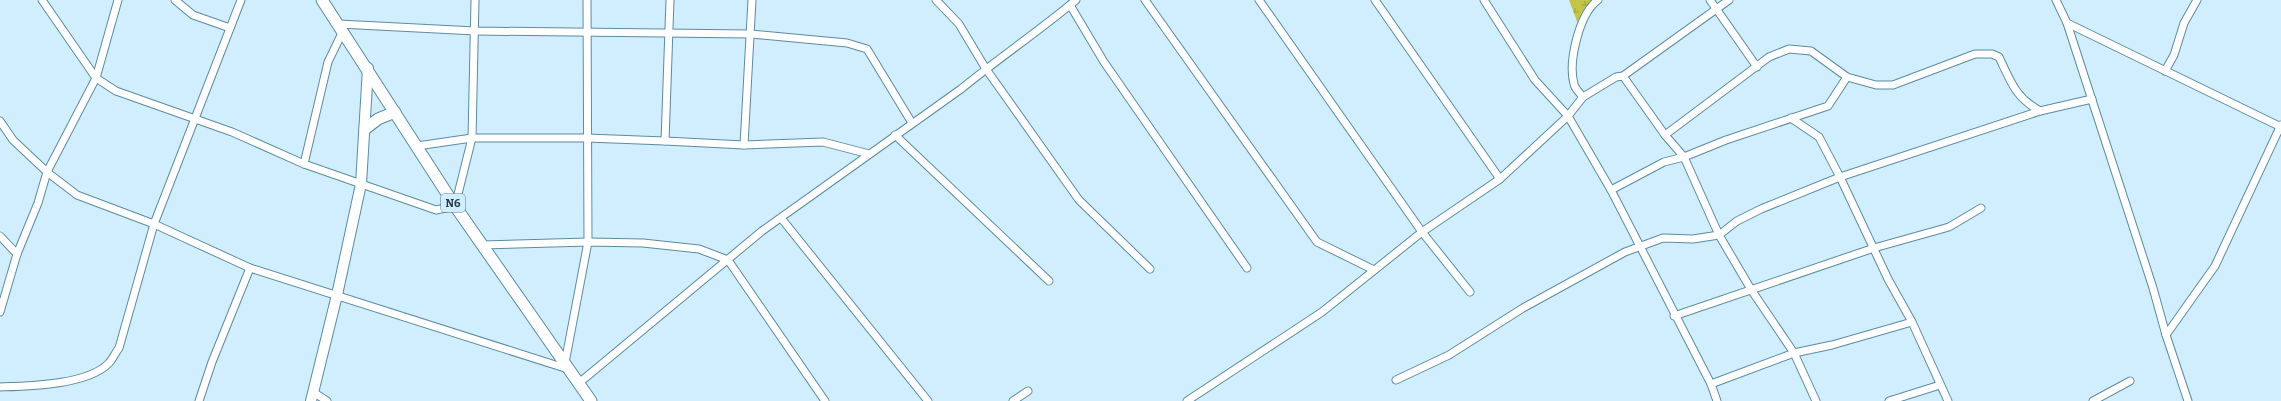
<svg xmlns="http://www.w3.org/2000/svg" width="2281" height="401" font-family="Bitter,serif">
<defs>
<pattern id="wetland-marsh" width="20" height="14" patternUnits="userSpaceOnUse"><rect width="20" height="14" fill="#c3c547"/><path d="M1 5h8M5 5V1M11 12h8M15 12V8" fill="none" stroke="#9ea13d"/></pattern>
</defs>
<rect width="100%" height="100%" fill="#d0eefd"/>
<polygon fill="url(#wetland-marsh)" points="1569,0 1592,0 1578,24"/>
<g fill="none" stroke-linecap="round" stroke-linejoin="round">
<g stroke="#5b8ba3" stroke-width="9">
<g id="minor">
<polyline points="42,0 96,78 116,91 232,132 304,164 436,210 455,206 472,138 475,0"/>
<polyline points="175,0 193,15 230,28"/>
<polyline points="936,0 959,24 986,69 1079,200 1150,269"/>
<polyline points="1145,0 1317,242 1374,270"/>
<polyline points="1259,0 1422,232 1470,292"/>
<polyline points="1375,0 1500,179"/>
<polyline points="1484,0 1535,80 1568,116 1611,190 1711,384 1717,401"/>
<polyline points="1710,0 1757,67"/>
<polyline points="2056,0 2067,23 2281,127"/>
<polyline points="1070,5 1104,62 1247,268"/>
<polyline points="2067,23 2153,288 2166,335"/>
<polyline points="339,24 475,31 751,34 847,43 867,49 912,123"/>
<polyline points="2165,71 2174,55 2184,23 2197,0"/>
<polyline points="1623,76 1665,135 1684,157 1719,235 1752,291 1794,353 1816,401"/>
<path d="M1583,97c-3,-4 -8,-8 -9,-13 -6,-22 5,-70 24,-84"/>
<polyline points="1791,118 1819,137 1840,177 2040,111"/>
<polyline points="0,121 13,140 47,172 77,195 154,224 250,268 568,369"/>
<polyline points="895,135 1049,281"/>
<path d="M1665,135l104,-78 20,-8 22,2 36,26 29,8h17l82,-31h17l7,3c12,25 16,40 41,54l52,-12"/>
<polyline points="665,141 744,145 823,142 869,154"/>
<polyline points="744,145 752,0"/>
<polyline points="417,146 472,138 587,138 665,141 670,0"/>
<polyline points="304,164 328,62 343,31"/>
<polyline points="1611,190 1664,162 1684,157 1726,140 1828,106 1847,77"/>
<polyline points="781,218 928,401"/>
<polyline points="0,236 17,254"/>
<polyline points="482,245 588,242 643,243 699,249 728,260 825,401"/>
<polyline points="0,312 17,254 38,203 47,172 96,78 118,0"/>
<polyline points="1674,316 1874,248 1949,227 1981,208"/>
<polyline points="565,363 588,242 587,0"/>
<polyline points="1396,380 1449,355 1523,308 1625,252 1663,238 1693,239 1719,235 1737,221 1761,209 1840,177 1888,279 1912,322 1948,401"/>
<path d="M579,383l183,-152 199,-142c38,-31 78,-58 115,-89"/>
<polyline points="1711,384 1794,353 1832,345 1912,322"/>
<path d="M0,387c29,-1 88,-2 109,-24 4,-4 6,-10 10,-15l35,-124 87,-224"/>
<polyline points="313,392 327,401"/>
<polyline points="199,401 212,362 250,268"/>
<polyline points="1013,401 1028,391"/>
<polyline points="1187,401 1322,312 1422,232 1500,179 1568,116 1583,97 1616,77 1623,76 1729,0"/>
<polyline points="1889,401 1940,385"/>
<polyline points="2093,401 2130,381"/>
<polyline points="2188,401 2166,335 2215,266 2281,125"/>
</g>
</g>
<g stroke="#5b8ba3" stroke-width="12">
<polyline id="secondary" points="311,401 337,295 361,184 368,68"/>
</g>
<g stroke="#5b8ba3" stroke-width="13">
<g id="trunk">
<polyline points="322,0 455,206 591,401"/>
<polyline points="365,129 378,119 395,112"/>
</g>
</g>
<use href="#minor" stroke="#fff" stroke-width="7"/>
<use href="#secondary" stroke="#fff" stroke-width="10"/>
<use href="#trunk" stroke="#fff" stroke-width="11"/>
</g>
<g text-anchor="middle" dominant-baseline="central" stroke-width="4" stroke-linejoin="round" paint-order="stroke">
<rect fill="#d0eefd" stroke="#5a727e" stroke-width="1" x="441" y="194" width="24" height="18" rx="3"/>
<g font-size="11" font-weight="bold" fill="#283d47">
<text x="453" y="203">N6</text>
</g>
</g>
</svg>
